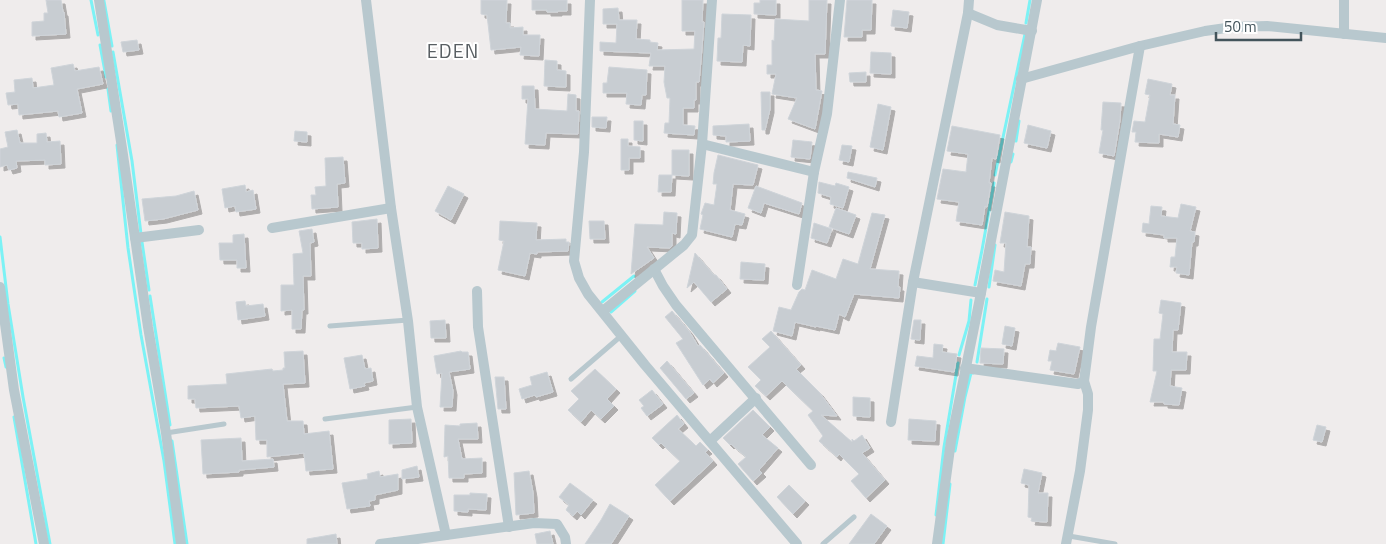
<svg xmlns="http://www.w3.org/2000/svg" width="1386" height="544" font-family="'Titillium Web',sans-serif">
<defs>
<filter id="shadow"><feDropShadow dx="4" dy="4" stdDeviation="0" flood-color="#0004"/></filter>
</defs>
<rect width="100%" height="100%" fill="#efecec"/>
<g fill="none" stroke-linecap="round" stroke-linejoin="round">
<g stroke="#7cf2f5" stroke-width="3">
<polyline points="91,0 98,35"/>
<polyline points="104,1 112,46"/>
<polyline points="1026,23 1030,0"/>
<polyline points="100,45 106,77"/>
<polyline points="113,52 132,161 141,234"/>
<polyline points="108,89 111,111"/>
<polyline points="1016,141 1019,121"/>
<polyline points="117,145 128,248 141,335 164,461 175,544"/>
<polyline points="1011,162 1013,154"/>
<polyline points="995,175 1025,34"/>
<polyline points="0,237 8,304 23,397 50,544"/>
<polyline points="142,242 149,290"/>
<polyline points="975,285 982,250 994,183"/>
<polyline points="989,287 995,245"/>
<polyline points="150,296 170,425"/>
<polyline points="602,302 634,276"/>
<polyline points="611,312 635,291"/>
<polyline points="959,355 969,321 971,300"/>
<polyline points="4,358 6,367"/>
<polyline points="977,362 987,299"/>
<polyline points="14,417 36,544"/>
<polyline points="172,441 187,544"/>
<polyline points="955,451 965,397 971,373 973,373"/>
<polyline points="936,515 944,447 958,363"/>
<polyline points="943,544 950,484"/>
</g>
</g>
<g fill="#c8cdd2" stroke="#cfd4d9" filter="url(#shadow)">
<polygon points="46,0 61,0 63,12 64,12 66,34 32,36 32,22 44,21 44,13 48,13"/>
<polygon points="481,0 507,0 506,23 510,23 510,28 523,27 523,35 540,35 539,56 520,55 521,47 491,50 487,15 481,14"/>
<polygon points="532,0 567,0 567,11 558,11 558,12 547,12 547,10 532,10"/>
<polygon points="682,0 703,0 702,22 704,22 701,60 699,82 696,82 696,100 694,100 694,108 683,108 683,125 695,126 694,135 664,133 665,123 669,123 670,98 667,98 664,82 665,66 649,66 651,53 600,51 600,42 616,43 617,24 603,24 603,9 618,8 619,20 637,20 636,39 650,40 650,42 658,43 657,50 694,49 695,31 682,31"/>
<polygon points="760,0 776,0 776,15 754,14 754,3 760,3"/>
<polygon points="809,0 827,0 825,54 815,54 816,90 822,91 815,129 788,119 797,98 772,94 776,74 767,74 767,65 772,65 772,40 774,41 775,19 809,21"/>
<polygon points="847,0 872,0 871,30 862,30 862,37 844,37"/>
<polygon points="893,10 909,12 907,28 891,26"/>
<polygon points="722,14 751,15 750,46 743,45 742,62 717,61 718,38 721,38"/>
<polygon points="137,40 139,50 123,52 121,42"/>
<polygon points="871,52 891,53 891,74 870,73"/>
<polygon points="545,60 557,61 557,70 566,71 566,87 544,86"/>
<polygon points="73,64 75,71 99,67 103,84 77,89 82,113 59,117 58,111 19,115 18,104 8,105 6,93 15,92 14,80 32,78 33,88 54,85 51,68"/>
<polygon points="609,67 647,70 646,95 642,95 641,105 626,104 627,93 603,93 603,83 607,83"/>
<polygon points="866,72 866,82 850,82 849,73"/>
<polygon points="1148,79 1172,84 1170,95 1175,95 1173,124 1180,125 1178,137 1159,134 1159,143 1135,142 1136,132 1132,132 1134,121 1145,122 1150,95 1145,94"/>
<polygon points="522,86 534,86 535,109 567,111 568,94 576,95 576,111 579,111 578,134 546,133 545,145 525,144 528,99 522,99"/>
<polygon points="761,92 770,92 770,109 765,130 762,130"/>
<polygon points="1103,102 1121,103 1120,120 1114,156 1099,153 1103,130 1101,130"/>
<polygon points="878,104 891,107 883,150 870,147"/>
<polygon points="592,117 607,117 606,128 592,127"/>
<polygon points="634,121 643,121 643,141 634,140"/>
<polygon points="749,124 750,141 726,142 726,136 713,135 713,126"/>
<polygon points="1028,125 1051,131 1047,148 1024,143"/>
<polygon points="952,126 1000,135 996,159 992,158 989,183 991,183 987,207 985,206 982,225 956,221 959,202 937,199 943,169 966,172 968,154 947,151"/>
<polygon points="17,130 20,143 37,143 37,134 46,133 47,142 60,141 61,164 45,165 45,160 16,161 17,168 9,170 7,165 0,167 0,149 8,147 5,132"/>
<polygon points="295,131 307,132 307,142 294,141"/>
<polygon points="621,139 628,139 628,146 640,147 640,158 629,158 629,170 621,170"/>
<polygon points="793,140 812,142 810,159 791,157"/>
<polygon points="842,145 852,146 849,162 839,160"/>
<polygon points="672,150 689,150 689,176 672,175"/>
<polygon points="718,155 758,165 753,185 733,184 730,210 745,214 742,225 735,224 732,237 700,229 703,215 701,214 705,203 714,205 717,184 713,184 714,173"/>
<polygon points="343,157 345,183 337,184 338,207 312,209 311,195 316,195 315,187 326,186 325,158"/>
<polygon points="848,172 877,178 875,187 847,178"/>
<polygon points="659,175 672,175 671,192 658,192"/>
<polygon points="819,182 835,186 836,183 849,187 843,208 830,204 831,197 818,193"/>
<polygon points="245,185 246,192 253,190 256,209 236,212 235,206 225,208 222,189"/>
<polygon points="448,186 464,194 451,220 435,211"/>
<polygon points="756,186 802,203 799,214 764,203 761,213 748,208"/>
<polygon points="194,191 198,210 163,219 145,221 142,199 176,196"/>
<polygon points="1181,204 1196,207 1190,231 1195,232 1194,242 1192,242 1189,275 1176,273 1177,267 1170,267 1171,257 1175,257 1177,238 1164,238 1164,235 1142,232 1143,223 1149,224 1151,206 1162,207 1161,216 1178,218"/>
<polygon points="836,208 856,215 849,234 829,227"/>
<polygon points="664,212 677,213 676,234 672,233 672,246 670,248 647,247 654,258 631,274 635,224 663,225"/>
<polygon points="1005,212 1029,216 1027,247 1031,247 1030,264 1025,264 1021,286 993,281 995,270 1004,272 1006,243 1000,243"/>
<polygon points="872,213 885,215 870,269 899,271 898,287 900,287 899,298 854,294 845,317 839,314 835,330 816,326 816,327 795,322 792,336 773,331 779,307 791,310 799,292 802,289 805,290 812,270 836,279 843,259 858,264"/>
<polygon points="377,219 378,248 362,249 362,243 353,243 352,222"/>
<polygon points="500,221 537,223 536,240 566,239 566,242 569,242 568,251 537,252 537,254 530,253 525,276 498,270 504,241 499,240"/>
<polygon points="589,221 604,221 605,239 590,239"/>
<polygon points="814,223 832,229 827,243 811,238"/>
<polygon points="312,229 314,242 310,243 311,276 303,276 304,310 302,310 301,329 292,329 292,310 281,311 281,285 294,285 293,254 303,253 299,231"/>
<polygon points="244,234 246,268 237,268 237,260 220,260 219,243 233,243 233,235"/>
<polygon points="695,253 714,275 716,275 727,289 711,302 694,282 687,288"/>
<polygon points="741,262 765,264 764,280 740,279"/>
<polygon points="1161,300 1181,303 1178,330 1173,330 1172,352 1187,352 1186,370 1171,370 1170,386 1182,388 1179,405 1164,404 1164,402 1150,402 1157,371 1153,371 1154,339 1160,339 1163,314 1159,313"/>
<polygon points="245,301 246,306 263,304 265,316 238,320 236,302"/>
<polygon points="672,311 689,331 698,346 700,345 724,373 713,383 710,379 703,385 676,343 683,339 665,317"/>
<polygon points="445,320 446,338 431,338 430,321"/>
<polygon points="914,320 921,320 920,340 911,339"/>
<polygon points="1005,326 1015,328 1012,346 1002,344"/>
<polygon points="771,331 801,365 796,369 819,392 837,416 821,415 852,442 852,439 854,441 862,435 870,448 862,453 885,480 866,498 851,481 859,474 839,454 837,457 819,441 823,436 808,415 813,411 782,381 766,396 755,386 761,380 748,367 770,347 762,339"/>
<polygon points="1058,343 1080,347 1074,374 1050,370 1052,361 1048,361 1050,350 1056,351"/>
<polygon points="934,344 943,345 942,352 957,354 954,372 915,366 917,356 933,358"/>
<polygon points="981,348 1004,349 1003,364 980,363"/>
<polygon points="303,351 305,383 283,384 287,421 303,421 304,434 329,431 333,469 306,471 304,453 267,457 267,440 256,440 255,416 241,418 239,406 196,408 195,399 188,399 188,386 227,384 226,374 272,369 273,371 283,370 283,368 285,368 284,352"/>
<polygon points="461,351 462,352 468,352 470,369 449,372 453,391 452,407 440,407 442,373 437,374 434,356"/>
<polygon points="362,355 365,369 371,368 373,381 364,383 365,386 350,389 344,358"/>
<polygon points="667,361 694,393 686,399 660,368"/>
<polygon points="595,369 616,389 607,399 614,406 601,419 591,410 581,422 568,410 579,399 571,391"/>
<polygon points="547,372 553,392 536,397 535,395 522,399 519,389 532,385 530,377"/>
<polygon points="495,377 504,377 506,409 498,409"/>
<polygon points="652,390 663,404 647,416 641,408 644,406 639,400"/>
<polygon points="853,397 870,398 870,417 853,416"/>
<polygon points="753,410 770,427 762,435 778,448 759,470 762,473 753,481 738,464 746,457 731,444 730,445 723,438"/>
<polygon points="677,415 684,424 678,429 696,446 700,442 708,450 705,452 713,461 670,501 655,485 680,461 661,443 659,445 652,438"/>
<polygon points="411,419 412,443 389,444 389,420"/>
<polygon points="909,419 936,421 935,441 908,440"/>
<polygon points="477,423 478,439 458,439 462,459 482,458 482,473 464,474 464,478 449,478 448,456 444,457 445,425 460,426 460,424"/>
<polygon points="1317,425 1326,427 1322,442 1313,440"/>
<polygon points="241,438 242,461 273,459 274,467 239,470 239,472 203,474 201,440"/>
<polygon points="417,466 419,477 402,479 402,470"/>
<polygon points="1024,469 1042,473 1038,493 1048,493 1047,522 1031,521 1032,518 1028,517 1029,485 1021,483"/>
<polygon points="379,471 380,477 398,474 398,490 375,495 375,500 369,501 370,506 347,509 342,483 368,479 367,474"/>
<polygon points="529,471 533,493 534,513 516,515 514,473"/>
<polygon points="570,483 593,500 581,515 577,511 573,516 566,510 569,505 559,497"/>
<polygon points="789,485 805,501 793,514 777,497"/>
<polygon points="470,493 487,494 486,510 468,509 468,512 454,511 454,495 470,495"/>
<polygon points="610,504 629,516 611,544 585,544 601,520"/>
<polygon points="871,514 887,526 874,544 849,544"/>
<polygon points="550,531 553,544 537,544 535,534"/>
<polygon points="336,534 337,544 307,544 307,539"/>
</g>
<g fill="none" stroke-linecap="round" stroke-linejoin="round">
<g stroke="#b8c8ce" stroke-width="5">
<polyline points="330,326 408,320"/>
<polyline points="571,379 621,336"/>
<polyline points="325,419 417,407"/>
<polyline points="166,433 224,424"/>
<polyline points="1069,536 1115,544"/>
<polyline points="823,544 854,517"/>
</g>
<g stroke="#b8c8ce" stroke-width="10">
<polyline points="99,0 122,148 148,327 166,433 181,544"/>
<polyline points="366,0 391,208 408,321 417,407 446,535"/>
<polyline points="590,0 584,152 574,261 579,278 588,294 645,365 797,544"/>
<polyline points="1344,0 1344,34"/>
<polyline points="968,13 997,25 1032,31"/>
<polyline points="1021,79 1140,46 1205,31 1233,27 1267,26 1386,38"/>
<polyline points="702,144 814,172"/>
<polyline points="272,228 391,208"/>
<polyline points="135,238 199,230"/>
<polyline points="654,269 663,286 676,305 811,465"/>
<polyline points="913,282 981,293"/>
<polyline points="797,285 814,172 827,114 840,0"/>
<polyline points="0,287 14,390 44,544"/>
<polyline points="477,291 478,327 509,527"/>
<polyline points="603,311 684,245 692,235 702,144 712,0"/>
<polyline points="965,368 1078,384 1084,381 1091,327 1140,46"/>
<polyline points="891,422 913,282 968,13 969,0"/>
<polyline points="710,441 756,398"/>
<polyline points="380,544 396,542"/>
<polyline points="396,544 396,542 534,523 557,524 565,537 566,544"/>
<polyline points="937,544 951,441 981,293 1037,0"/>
<polyline points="1066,544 1080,471 1088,410 1088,394 1084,381"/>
</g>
</g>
<g text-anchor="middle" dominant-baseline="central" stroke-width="4" stroke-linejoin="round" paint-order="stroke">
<g font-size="20" letter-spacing="1" fill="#585e62" stroke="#fff">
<text x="453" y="50">EDEN</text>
</g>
</g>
<path d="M1216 32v8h85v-8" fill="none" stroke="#43545b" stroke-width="2.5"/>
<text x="1224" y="32" font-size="15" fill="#43545b" stroke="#ffffff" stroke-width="4" paint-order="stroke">50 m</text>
</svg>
